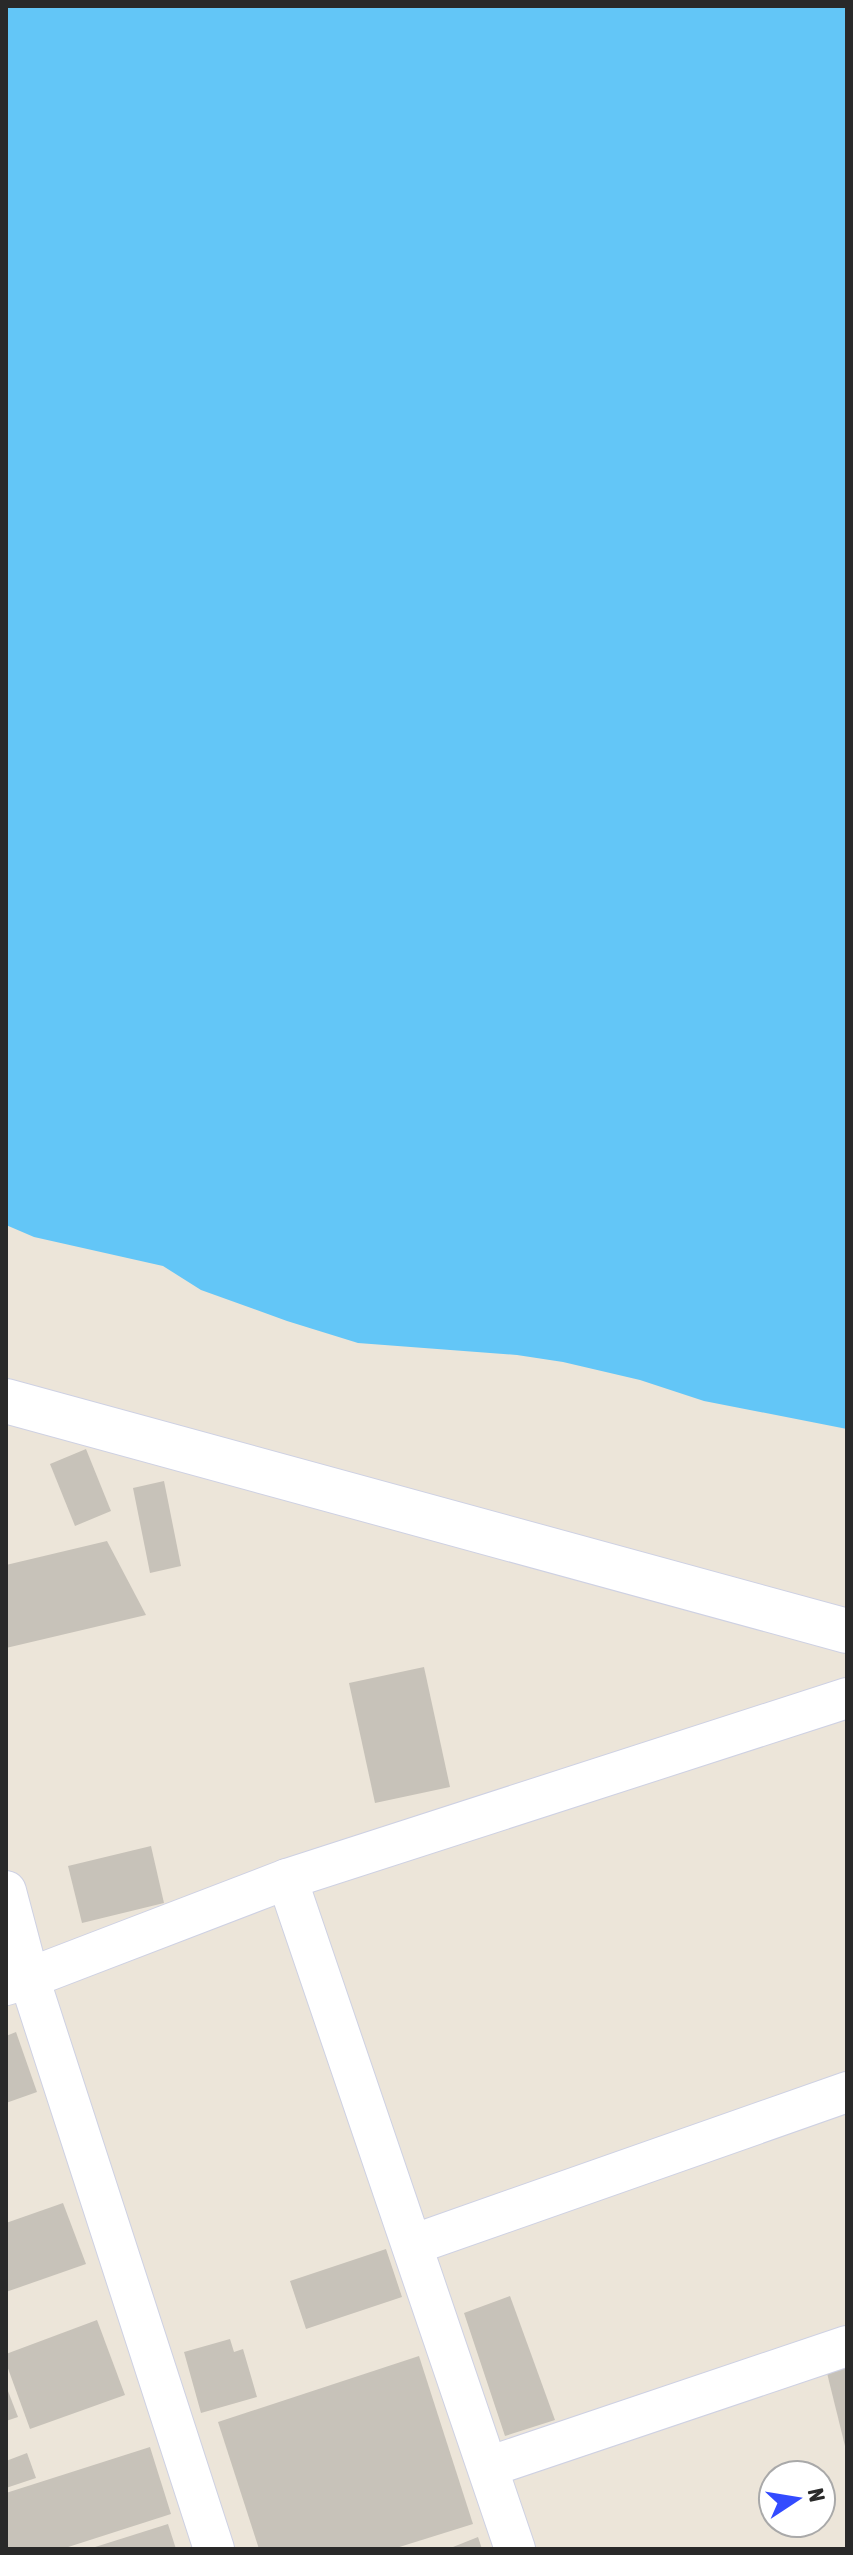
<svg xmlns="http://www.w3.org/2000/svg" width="853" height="2555" font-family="'Asap Condensed',sans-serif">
<rect width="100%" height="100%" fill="#ece5d9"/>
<polygon fill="#63c6f7" points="6,6 847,6 847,1429 704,1401 640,1380 563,1362 517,1355 358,1343 287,1321 201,1290 163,1266 34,1237 6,1225"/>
<g fill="#c7c2b9">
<polygon points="86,1449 111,1511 75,1526 50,1464"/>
<polygon points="164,1481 181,1566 150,1573 133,1488"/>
<polygon points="107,1541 146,1615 6,1648 6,1565"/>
<polygon points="424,1667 450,1787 375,1803 349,1683"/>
<polygon points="151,1846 164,1903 82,1923 68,1866"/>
<polygon points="16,2032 37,2092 6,2103 6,2036"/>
<polygon points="63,2203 86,2264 6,2292 6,2223"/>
<polygon points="386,2249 402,2297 306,2329 290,2281"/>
<polygon points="510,2296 555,2420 505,2436 464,2313"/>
<polygon points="97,2320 125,2395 30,2429 6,2363 6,2354"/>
<polygon points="230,2339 234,2352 243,2349 257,2397 201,2413 184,2352"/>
<polygon points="419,2356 473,2524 393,2549 259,2549 218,2422"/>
<polygon points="847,2364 847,2450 846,2450 826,2369"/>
<polygon points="6,2386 18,2417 6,2421"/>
<polygon points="150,2447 171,2514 62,2549 8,2549 6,2541 6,2493"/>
<polygon points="27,2453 36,2478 6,2488 6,2461"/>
<polygon points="168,2524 176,2549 92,2549 92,2548"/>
<polygon points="478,2537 482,2549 448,2549"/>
</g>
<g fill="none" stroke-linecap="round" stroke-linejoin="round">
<g stroke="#ced1e3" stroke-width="42">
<g id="street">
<polyline points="287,1879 515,2549"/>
<polyline points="6,1891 29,1978 214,2549"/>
<polyline points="6,1985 29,1978 287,1879 847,1698"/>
<polyline points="412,2245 847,2092"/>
<polyline points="488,2467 847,2346"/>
</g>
</g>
<g stroke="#ced1e3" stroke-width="46">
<polyline id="secondary" points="6,1401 847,1631"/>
</g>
<use href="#street" stroke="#fff" stroke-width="40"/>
<use href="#secondary" stroke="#fff" stroke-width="44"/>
</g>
<rect width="853" height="2555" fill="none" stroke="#292929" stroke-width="16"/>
<g transform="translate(797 2499) rotate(78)"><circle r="38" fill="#ffffff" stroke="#a9a9a9" stroke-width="2"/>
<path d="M0-6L14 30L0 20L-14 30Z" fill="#334bff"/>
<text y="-12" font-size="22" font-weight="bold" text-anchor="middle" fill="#292929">N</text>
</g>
</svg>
